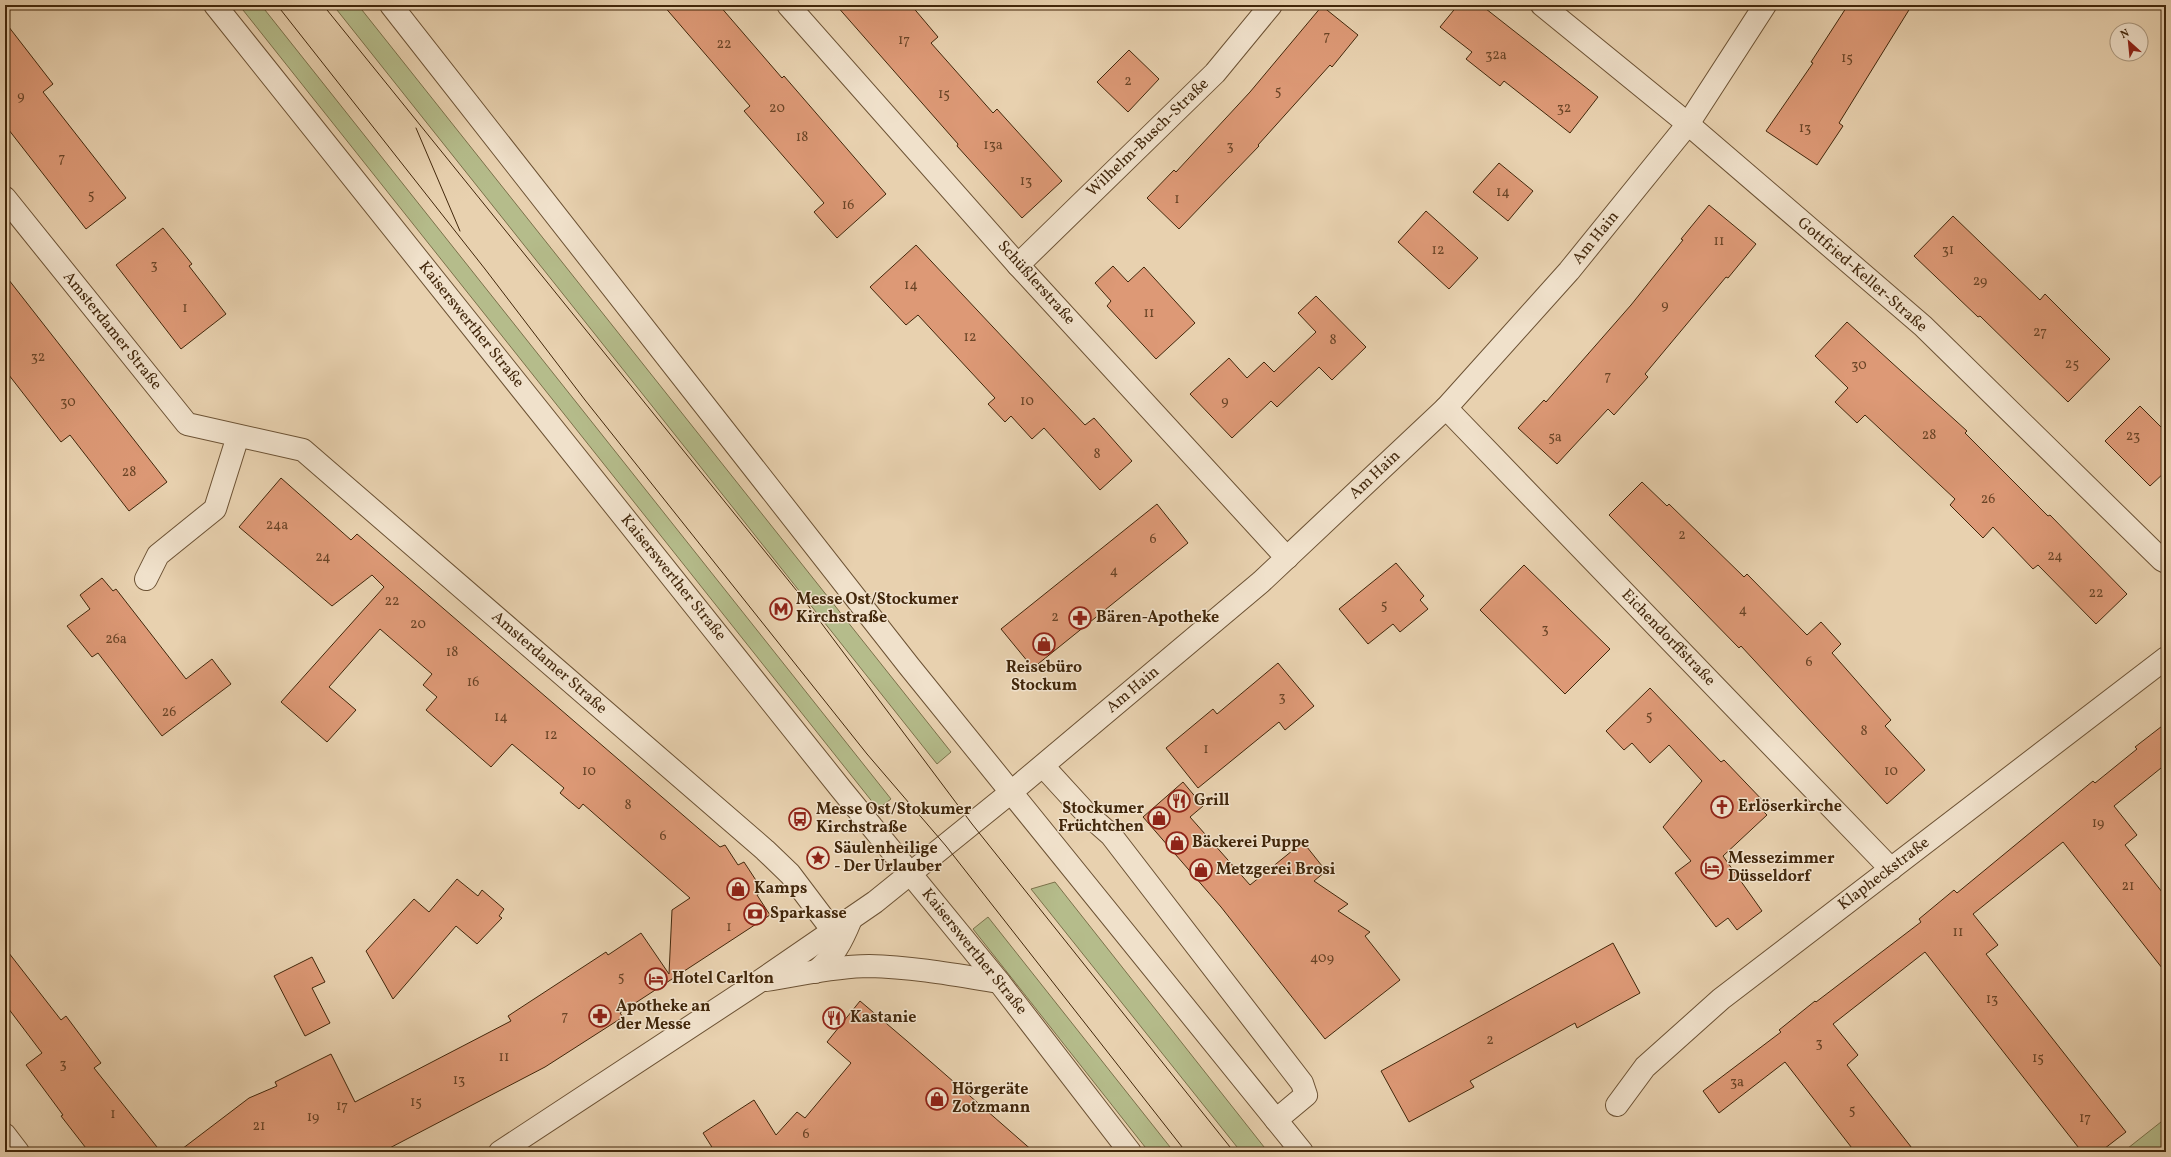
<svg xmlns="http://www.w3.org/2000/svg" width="2171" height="1157" font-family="Vollkorn,serif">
<rect width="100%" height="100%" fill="#e8d1af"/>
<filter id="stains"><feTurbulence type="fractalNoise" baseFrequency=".005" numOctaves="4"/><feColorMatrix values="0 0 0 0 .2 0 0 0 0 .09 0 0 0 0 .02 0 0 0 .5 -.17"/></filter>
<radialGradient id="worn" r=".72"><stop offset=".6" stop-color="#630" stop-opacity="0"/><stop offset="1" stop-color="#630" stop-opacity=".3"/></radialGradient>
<g fill="#b5bc8b" stroke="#7c724b">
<polygon points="239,5 261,5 891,799 878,809"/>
<polygon points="333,5 358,5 951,752 937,764"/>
<polygon points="1055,882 1268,1152 1241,1152 1031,889"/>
<polygon points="988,917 1174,1152 1149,1152 973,929"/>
<polygon points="2166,1118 2166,1152 2123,1152"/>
</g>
<g fill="#dd9976" stroke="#42270b">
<polygon points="663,5 719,5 782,78 784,76 886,194 837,238 814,212 824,203 744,111 750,106"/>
<polygon points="836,5 911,5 938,37 931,43 993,113 997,109 1062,181 1022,218 957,146 958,144"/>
<polygon points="1458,5 1481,5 1598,97 1570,133 1504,81 1500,86 1466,59 1472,52 1440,27"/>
<polygon points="1848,5 1912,5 1839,123 1843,126 1817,165 1766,131 1813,63 1811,62"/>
<polygon points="1322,6 1358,35 1332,67 1330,65 1258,145 1259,146 1179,229 1147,198 1174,170 1176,172 1250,92"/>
<polygon points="5,22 53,84 43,92 126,198 86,229 5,125"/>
<polygon points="1129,50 1159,79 1128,112 1097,82"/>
<polygon points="1499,163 1533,191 1508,221 1473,192"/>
<polygon points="1709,205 1756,244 1728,278 1726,277 1645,374 1648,377 1614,415 1608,409 1557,464 1518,428 1544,400 1546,402 1631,305 1683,240 1681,239"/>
<polygon points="1426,211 1478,258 1449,289 1398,242"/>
<polygon points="1953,216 2040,300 2045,294 2110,359 2068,402 1980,316 1978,317 1914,256"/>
<polygon points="163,228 192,264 189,266 226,314 181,349 116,265"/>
<polygon points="916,245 1085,425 1094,418 1132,461 1100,490 1044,428 1032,439 1011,416 1005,422 988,404 995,398 918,315 906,325 870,287"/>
<polygon points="1113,266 1128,282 1144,267 1195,323 1156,359 1107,306 1111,301 1095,283"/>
<polygon points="5,275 167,482 129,511 70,435 61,442 5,370"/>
<polygon points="1316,296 1366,347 1332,380 1319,367 1277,407 1271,401 1232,438 1190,394 1229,358 1247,378 1264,362 1274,372 1316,332 1298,313"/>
<polygon points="1847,322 1967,431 1965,433 2048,516 2050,515 2127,594 2096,624 2038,565 2033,569 1993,527 1983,538 1950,505 1955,499 1865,415 1857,423 1835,402 1848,388 1815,356"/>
<polygon points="2140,406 2166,432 2166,471 2150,486 2105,441"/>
<polygon points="281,478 351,540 357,534 720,847 725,845 738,865 744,862 763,891 757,895 770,915 620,1013 623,1017 545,1067 382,1152 178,1152 249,1098 277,1086 275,1082 331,1054 355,1102 511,1021 508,1016 606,952 608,955 641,933 669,974 672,910 690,898 583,804 579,809 560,793 564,788 512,744 491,767 426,710 437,697 423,685 432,674 380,629 329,687 356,710 327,742 281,702 384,587 372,575 332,606 239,527"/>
<polygon points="1642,482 1667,506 1669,504 1744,577 1747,574 1807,635 1821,622 1841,644 1832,653 1891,720 1885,726 1925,770 1887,804 1741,646 1739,648 1609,515"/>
<polygon points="1157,504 1188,543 1033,668 1001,629"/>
<polygon points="1396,563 1424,596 1420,600 1428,609 1400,632 1393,624 1368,644 1339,609"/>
<polygon points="1524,565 1610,649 1565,694 1480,610"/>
<polygon points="102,578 113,591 116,589 186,679 212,659 231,684 162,736 98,653 92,657 67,626 90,609 80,595"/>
<polygon points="1278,663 1314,706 1285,730 1279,722 1198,788 1166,748 1213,709 1217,714"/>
<polygon points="1650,688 1721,762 1724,760 1767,805 1762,810 1767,815 1723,856 1762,911 1737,930 1728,918 1716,927 1675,873 1691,861 1663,827 1702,781 1669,745 1650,763 1632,743 1624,750 1606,731"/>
<polygon points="2166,723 2166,764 2114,806 2137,835 2125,845 2166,897 2166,973 2063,842 1973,914 1998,945 1986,954 2126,1132 2100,1152 2082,1152 1925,952 1833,1024 1858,1055 1847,1065 1915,1152 1855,1152 1785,1062 1719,1113 1703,1091 1781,1032 1779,1030 1815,1001 1816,1002 1921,922 1919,919 1954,890 1957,893 2093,781 2095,783 2137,749 2135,747"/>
<polygon points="1183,782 1203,806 1190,817 1250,885 1303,842 1326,871 1314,881 1348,904 1338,911 1370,932 1365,936 1400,980 1325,1039 1221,907 1143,817"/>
<polygon points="457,879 478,896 482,890 504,909 499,916 502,918 477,944 456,926 393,999 366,951 414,899 429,912"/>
<polygon points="1613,943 1640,993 1577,1028 1575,1023 1470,1081 1474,1087 1409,1122 1381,1071"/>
<polygon points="5,948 61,1020 66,1016 101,1063 94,1068 161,1152 89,1152 61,1116 63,1115 26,1065 42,1053 5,1004"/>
<polygon points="312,957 325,982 312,988 330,1023 305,1036 274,976"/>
<polygon points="860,1001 907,1041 1034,1152 715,1152 703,1133 754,1100 776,1135 797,1112 805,1118 851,1063 827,1042"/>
</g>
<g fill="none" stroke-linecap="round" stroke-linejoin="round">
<g stroke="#6c5234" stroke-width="24">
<g id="minor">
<polyline points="215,5 841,789 999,982 1130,1152"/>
<polyline points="391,5 909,666 1302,1152"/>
<polyline points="788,5 1018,265 1287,558"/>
<polyline points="1542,5 1688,124 1923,326 2162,560 2166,562"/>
<polyline points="5,198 187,424 303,450 765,850 790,874 833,931"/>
<polyline points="1018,265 1215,73 1271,5"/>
<polyline points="1446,408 1891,869"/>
<polyline points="146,579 158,555 215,509 238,436"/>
<polyline points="1043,766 1086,813 1111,835 1302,1083 1306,1095 1276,1120"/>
<path d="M815,972c19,-15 27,-31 36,-53"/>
<path d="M766,980c34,-5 69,-14 103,-14 44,1 87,9 130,16"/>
<polyline points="1617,1105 1645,1067 1721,999 2166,658"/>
<polyline points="5,1135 18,1152"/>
<polyline points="500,1152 760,981 875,902 1010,793 1261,582 1446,408 1569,271 1688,124 1765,5"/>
</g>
</g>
<use href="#minor" stroke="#f0e1cb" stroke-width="22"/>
<g stroke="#42270b" stroke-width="1">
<polyline points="277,5 485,269 585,400 867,754 946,846 1186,1152"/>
<polyline points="323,5 801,596 972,824 1234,1152"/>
<polyline points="416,128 460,231"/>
</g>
</g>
<defs>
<g id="metro-ring" transform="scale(1.15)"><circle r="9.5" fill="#f0e1cb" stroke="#8f2418" stroke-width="1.5"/><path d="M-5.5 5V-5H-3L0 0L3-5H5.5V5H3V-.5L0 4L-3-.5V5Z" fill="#8f2418"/></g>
<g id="pharmacy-ring" transform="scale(1.15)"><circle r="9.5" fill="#f0e1cb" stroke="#8f2418" stroke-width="1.5"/><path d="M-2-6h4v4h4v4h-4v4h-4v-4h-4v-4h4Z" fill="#8f2418"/></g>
<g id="shop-ring" transform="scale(1.15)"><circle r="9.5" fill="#f0e1cb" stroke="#8f2418" stroke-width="1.5"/><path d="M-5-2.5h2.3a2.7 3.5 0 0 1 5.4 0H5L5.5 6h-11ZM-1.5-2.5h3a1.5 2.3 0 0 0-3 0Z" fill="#8f2418"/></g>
<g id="restaurant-ring" transform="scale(1.15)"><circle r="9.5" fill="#f0e1cb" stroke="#8f2418" stroke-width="1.5"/><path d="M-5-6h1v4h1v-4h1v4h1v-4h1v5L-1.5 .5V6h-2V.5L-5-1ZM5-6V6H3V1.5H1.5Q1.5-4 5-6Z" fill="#8f2418"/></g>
<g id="church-ring" transform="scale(1.15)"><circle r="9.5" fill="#f0e1cb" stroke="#8f2418" stroke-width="1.5"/><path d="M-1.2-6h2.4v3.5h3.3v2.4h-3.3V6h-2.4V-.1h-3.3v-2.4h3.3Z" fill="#8f2418"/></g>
<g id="bus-ring" transform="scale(1.15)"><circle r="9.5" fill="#f0e1cb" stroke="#8f2418" stroke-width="1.5"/><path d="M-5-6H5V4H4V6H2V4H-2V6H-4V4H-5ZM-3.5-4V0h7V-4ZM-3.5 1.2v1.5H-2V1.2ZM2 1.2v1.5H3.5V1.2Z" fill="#8f2418"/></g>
<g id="sight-ring" transform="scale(1.15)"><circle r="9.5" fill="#f0e1cb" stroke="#8f2418" stroke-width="1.5"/><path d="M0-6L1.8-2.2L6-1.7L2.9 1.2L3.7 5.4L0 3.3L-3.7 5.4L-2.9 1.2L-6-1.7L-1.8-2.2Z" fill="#8f2418"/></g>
<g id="hotel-ring" transform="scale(1.15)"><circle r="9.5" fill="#f0e1cb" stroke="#8f2418" stroke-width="1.5"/><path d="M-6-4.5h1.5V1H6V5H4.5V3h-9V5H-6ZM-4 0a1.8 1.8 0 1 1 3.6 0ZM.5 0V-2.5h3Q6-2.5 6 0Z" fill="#8f2418"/></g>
<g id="bank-ring" transform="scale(1.15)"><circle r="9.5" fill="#f0e1cb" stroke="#8f2418" stroke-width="1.5"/><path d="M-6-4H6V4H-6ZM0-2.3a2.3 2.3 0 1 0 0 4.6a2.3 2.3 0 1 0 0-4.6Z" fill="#8f2418"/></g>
</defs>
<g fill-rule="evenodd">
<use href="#metro-ring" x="781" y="609"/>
<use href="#pharmacy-ring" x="1080" y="618"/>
<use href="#shop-ring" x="1044" y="644"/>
<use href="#restaurant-ring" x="1179" y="801"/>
<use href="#church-ring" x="1722" y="807"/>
<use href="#shop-ring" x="1159" y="818"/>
<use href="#bus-ring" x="800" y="819"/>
<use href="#shop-ring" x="1177" y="843"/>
<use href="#sight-ring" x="818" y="858"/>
<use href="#hotel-ring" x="1712" y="868"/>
<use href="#shop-ring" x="1201" y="870"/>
<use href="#shop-ring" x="738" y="889"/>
<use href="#bank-ring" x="755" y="914"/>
<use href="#hotel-ring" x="656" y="979"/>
<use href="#pharmacy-ring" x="600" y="1016"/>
<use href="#restaurant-ring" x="834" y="1018"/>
<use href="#shop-ring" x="937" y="1099"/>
</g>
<g text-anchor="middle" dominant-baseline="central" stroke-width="3" stroke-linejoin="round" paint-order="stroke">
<g font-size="14" fill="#694426">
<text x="1327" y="36">7</text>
<text x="904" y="40">17</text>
<text x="724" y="44">22</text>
<text x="1496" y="55">32a</text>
<text x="1847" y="58">15</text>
<text x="1128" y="81">2</text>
<text x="1278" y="91">5</text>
<text x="944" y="94">15</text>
<text x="21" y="96">9</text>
<text x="777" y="108">20</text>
<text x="1564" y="108">32</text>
<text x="1805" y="128">13</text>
<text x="802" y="137">18</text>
<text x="993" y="145">13a</text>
<text x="1230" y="146">3</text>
<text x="62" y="158">7</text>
<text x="1026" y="181">13</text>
<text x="1503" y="192">14</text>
<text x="91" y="195">5</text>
<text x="1177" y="199">1</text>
<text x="848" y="205">16</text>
<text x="1719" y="241">11</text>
<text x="1438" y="250">12</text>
<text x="1948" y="250">31</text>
<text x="154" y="265">3</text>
<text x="1980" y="281">29</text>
<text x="911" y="285">14</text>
<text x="1665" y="305">9</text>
<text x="185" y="308">1</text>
<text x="1149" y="313">11</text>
<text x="2040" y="332">27</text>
<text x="970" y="337">12</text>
<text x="1333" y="340">8</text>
<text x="38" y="357">32</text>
<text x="2072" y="364">25</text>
<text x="1859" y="365">30</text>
<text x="1608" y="376">7</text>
<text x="1027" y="401">10</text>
<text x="1225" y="401">9</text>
<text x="68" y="402">30</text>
<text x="1929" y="435">28</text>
<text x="2133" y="436">23</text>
<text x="1555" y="437">5a</text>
<text x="1097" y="454">8</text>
<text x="129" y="472">28</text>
<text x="1988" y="499">26</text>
<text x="277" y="525">24a</text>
<text x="1682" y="535">2</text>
<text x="1153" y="539">6</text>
<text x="2055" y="556">24</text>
<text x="323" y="557">24</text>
<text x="1114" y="571">4</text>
<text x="2096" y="593">22</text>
<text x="392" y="601">22</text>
<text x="1384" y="605">5</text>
<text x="1743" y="610">4</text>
<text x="1055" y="617">2</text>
<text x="418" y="624">20</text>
<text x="1545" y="629">3</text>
<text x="116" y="639">26a</text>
<text x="452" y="652">18</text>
<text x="1809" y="662">6</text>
<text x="473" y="682">16</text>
<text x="1282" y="697">3</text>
<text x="169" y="712">26</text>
<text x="1649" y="716">5</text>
<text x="501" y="717">14</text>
<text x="1864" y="731">8</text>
<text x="551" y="735">12</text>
<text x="1206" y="749">1</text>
<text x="589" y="771">10</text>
<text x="1891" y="771">10</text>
<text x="628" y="805">8</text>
<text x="2098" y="823">19</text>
<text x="663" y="836">6</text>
<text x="2128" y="886">21</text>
<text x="729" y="927">1</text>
<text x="1958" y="932">11</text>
<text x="1322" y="958">409</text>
<text x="621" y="977">5</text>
<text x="1992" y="999">13</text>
<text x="565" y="1016">7</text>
<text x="1490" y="1040">2</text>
<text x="1819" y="1043">3</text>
<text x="504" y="1057">11</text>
<text x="2038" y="1058">15</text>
<text x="63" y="1064">3</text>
<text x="459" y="1080">13</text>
<text x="1737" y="1082">3a</text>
<text x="416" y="1102">15</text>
<text x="342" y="1106">17</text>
<text x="1852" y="1110">5</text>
<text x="113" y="1114">1</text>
<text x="313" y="1117">19</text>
<text x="2085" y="1118">17</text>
<text x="259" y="1126">21</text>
<text x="806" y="1134">6</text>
</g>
<g font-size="16" fill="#42270b" stroke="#f0e1cb">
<text transform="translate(1148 138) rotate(-44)">Wilhelm-Busch-Straße</text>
<text transform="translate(1596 238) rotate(-51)">Am Hain</text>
<text transform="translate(1862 275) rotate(41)">Gottfried-Keller-Straße</text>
<text transform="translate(1036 283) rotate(48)">Schüßlerstraße</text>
<text transform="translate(471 325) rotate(51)">Kaiserswerther Straße</text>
<text transform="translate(112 331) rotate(51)">Amsterdamer Straße</text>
<text transform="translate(1375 475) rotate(-43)">Am Hain</text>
<text transform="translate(673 578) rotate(51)">Kaiserswerther Straße</text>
<text transform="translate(1668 638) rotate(46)">Eichendorffstraße</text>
<text transform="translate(549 663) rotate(41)">Amsterdamer Straße</text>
<text transform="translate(1133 690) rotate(-40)">Am Hain</text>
<text transform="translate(1884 874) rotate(-37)">Klapheckstraße</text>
<text transform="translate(974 952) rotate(51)">Kaiserswerther Straße</text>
</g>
<g font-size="16" font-weight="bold" fill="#42270b" stroke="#f0e1cb" text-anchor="start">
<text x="796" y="600">Messe Ost/Stockumer<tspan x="796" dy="18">Kirchstraße</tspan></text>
<text x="1096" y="618">Bären-Apotheke</text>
<text x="1044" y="668" text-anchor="middle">Reisebüro<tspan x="1044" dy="18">Stockum</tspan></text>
<text x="1194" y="801">Grill</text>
<text x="1738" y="807">Erlöserkirche</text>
<text x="1144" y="809" text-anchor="end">Stockumer<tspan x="1144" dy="18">Früchtchen</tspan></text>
<text x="816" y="810">Messe Ost/Stokumer<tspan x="816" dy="18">Kirchstraße</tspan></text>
<text x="1192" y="843">Bäckerei Puppe</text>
<text x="834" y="849">Säulenheilige<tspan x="834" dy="18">- Der Urlauber</tspan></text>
<text x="1728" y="859">Messezimmer<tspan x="1728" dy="18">Düsseldorf</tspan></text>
<text x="1216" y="870">Metzgerei Brosi</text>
<text x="754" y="889">Kamps</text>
<text x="770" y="914">Sparkasse</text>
<text x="672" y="979">Hotel Carlton</text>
<text x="616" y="1007">Apotheke an<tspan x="616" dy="18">der Messe</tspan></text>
<text x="850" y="1018">Kastanie</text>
<text x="952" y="1090">Hörgeräte<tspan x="952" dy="18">Zotzmann</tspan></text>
</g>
</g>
<rect width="2171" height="1157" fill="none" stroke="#e8d1af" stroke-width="20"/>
<rect x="6" y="6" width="2159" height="1145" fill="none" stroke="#42270b" stroke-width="2"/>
<rect x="10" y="10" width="2151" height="1137" fill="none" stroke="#42270b"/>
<g transform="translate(2129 42) rotate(333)"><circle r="19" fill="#f0e1cb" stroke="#aa977e"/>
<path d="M0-3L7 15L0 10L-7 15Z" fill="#8f2418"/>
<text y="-6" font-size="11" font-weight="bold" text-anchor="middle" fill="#42270b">N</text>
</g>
<rect width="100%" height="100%" filter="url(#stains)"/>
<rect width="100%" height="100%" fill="url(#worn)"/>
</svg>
